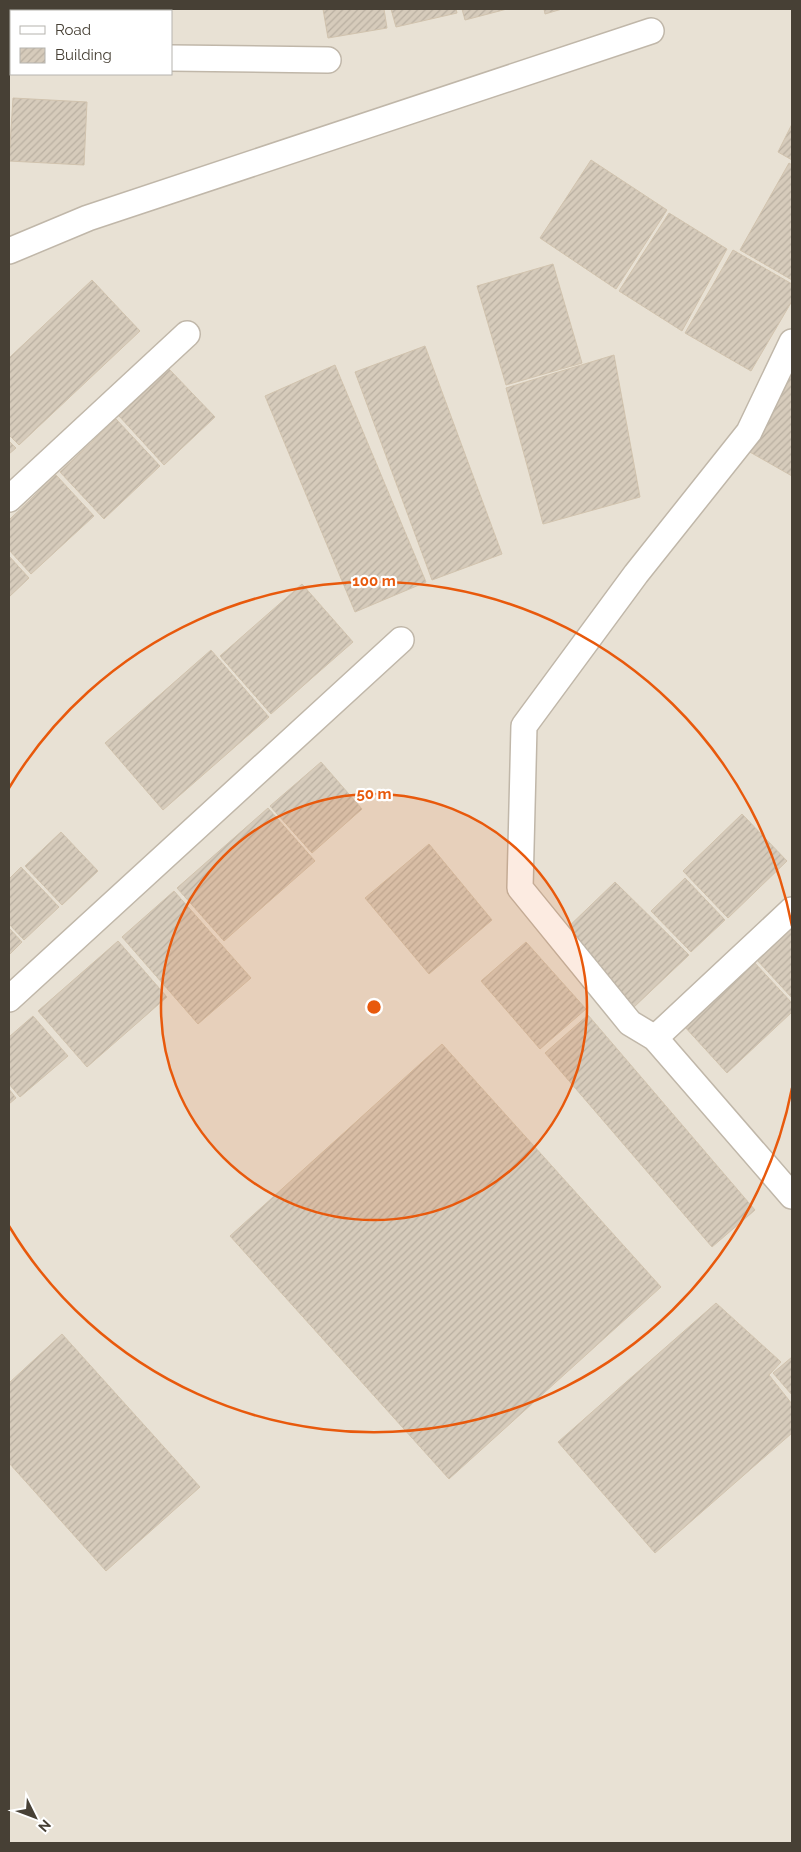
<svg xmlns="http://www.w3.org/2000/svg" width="801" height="1852" font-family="Raleway,sans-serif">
<defs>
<pattern id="building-hatch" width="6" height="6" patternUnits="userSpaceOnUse" patternTransform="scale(1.25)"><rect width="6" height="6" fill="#d6cbbb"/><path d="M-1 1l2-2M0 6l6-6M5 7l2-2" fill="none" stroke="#b9afa1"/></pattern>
</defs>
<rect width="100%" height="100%" fill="#f4f0e6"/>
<path fill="#e8e1d4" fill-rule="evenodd" d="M9,9h783v1834h-783zM11,11h160v63h-160z"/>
<g fill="url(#building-hatch)" stroke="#d1c3ae">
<polygon points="323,9 384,9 387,28 328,38"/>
<polygon points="391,9 456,9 457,13 396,27"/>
<polygon points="462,9 507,9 465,20"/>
<polygon points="544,9 562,9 545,14"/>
<polygon points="13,98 87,102 84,165 9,161"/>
<polygon points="792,124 792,160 778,152"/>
<polygon points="591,160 667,210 616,289 540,238"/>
<polygon points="789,163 792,165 792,280 740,250"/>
<polygon points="669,213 727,249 682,331 619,291"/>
<polygon points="733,250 792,284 792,301 751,371 685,333"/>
<polygon points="553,264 582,363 506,385 477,286"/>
<polygon points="92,280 140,331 19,445 9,435 9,358"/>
<polygon points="425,346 502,554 432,580 355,372"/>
<polygon points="614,355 640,497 543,524 506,388"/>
<polygon points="335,365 426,582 355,612 265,396"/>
<polygon points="169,369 215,417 164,465 119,416"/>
<polygon points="792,373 792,476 748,451"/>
<polygon points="116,419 160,466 104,519 60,472"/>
<polygon points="9,441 16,448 9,454"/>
<polygon points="56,475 94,516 31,574 9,550 9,520"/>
<polygon points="9,556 29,578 9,597"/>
<polygon points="302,584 353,642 271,714 220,656"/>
<polygon points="211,650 269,717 163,810 105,743"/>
<polygon points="321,762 362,809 312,853 270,806"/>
<polygon points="268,808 315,861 224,941 177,888"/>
<polygon points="742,814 787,861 728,918 683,871"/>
<polygon points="61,832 98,871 62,905 25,866"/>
<polygon points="429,844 492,920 429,974 365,898"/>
<polygon points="21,867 59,907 24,940 9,924 9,879"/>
<polygon points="685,878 725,920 691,952 651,911"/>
<polygon points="615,882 689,955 633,1008 562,933"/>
<polygon points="174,891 251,978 198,1024 122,937"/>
<polygon points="792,925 792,998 756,959"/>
<polygon points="9,928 22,942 9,955"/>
<polygon points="118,941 167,997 87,1067 38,1011"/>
<polygon points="526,942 586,1009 540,1049 481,981"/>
<polygon points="753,961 792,1003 792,1012 727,1073 684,1026"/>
<polygon points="588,1015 755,1210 712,1247 545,1053"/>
<polygon points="33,1016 68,1056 20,1097 9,1084 9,1037"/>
<polygon points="442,1044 661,1287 449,1479 230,1236"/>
<polygon points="9,1089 16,1098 9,1104"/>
<polygon points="716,1303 781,1362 769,1375 792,1404 792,1433 655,1553 558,1442"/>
<polygon points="62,1334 200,1487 106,1571 9,1463 9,1383"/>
<polygon points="792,1357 792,1395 773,1373"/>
</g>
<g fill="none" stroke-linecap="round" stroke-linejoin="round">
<g stroke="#c0b7a9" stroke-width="28">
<g id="street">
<polyline points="9,55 11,55"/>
<polyline points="171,58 328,60"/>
<polyline points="9,251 88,218 651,31"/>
<polyline points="792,342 749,432 636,574 524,726 520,888 630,1023 655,1038 792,1196"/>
<polyline points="9,499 187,334"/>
<polyline points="9,999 401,640"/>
<polyline points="655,1038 792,910"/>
</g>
</g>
<use href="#street" stroke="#fff" stroke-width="25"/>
</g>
<circle cx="374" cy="1007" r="213" fill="#e8590c" fill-opacity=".12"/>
<g fill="none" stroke="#e8590c" stroke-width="2.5">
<circle cx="374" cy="1007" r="213"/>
<path d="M792 1088A426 426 0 0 1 9 1226M9 788A426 426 0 0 1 792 926"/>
</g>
<circle cx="374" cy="1007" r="8" fill="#e8590c" stroke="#fff" stroke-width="2.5"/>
<g font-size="15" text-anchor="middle" font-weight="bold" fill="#e8590c" stroke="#fff" stroke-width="4.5" stroke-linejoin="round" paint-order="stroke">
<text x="374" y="586">100 m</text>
<text x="374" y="799">50 m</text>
</g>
<rect width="801" height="1852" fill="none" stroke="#474035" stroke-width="20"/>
<rect x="10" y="10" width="162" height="65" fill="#ffffff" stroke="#b5b3ae"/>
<rect x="20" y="26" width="25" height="8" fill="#ffffff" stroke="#b5b3ae"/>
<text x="55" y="35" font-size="15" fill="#474035">Road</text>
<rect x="20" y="48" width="25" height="15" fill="url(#building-hatch)" stroke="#b5b3ae"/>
<text x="55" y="60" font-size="15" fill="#474035">Building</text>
<g transform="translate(35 1817) rotate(132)" stroke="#ffffff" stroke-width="4" paint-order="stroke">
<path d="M0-4L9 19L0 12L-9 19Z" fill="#474035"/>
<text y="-8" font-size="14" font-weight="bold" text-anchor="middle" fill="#474035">N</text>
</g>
</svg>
